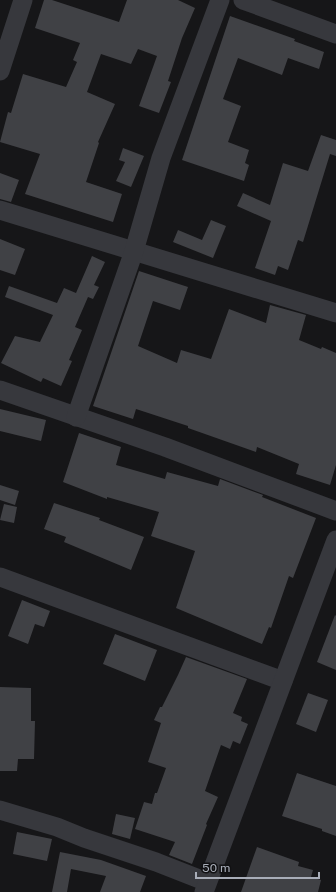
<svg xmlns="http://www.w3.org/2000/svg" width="336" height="892" font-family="'Public Sans',sans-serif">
<rect width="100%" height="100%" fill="#161618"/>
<g fill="#404145">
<polygon points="44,0 52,0 119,22 127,0 178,0 195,8 182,38 168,81 171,82 159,113 139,106 157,56 138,49 131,64 101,54 87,92 115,104 98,142 99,143 86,182 122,194 113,222 25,194 40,154 0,142 8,112 11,113 23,74 66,87 77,62 73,60 80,43 35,28"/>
<polygon points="230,16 295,39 294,41 324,52 319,69 288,58 282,75 238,58 223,99 241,106 228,142 249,150 245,163 249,165 244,181 182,160"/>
<polygon points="321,135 336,140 336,156 330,154 303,242 298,240 288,270 278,266 275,275 255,268 271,221 237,206 243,193 270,205 283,163 308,171"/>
<polygon points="123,148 144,156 131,187 116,181 125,162 119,160"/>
<polygon points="0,173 19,180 11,202 0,199"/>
<polygon points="211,220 226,226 213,258 173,242 178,230 202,240"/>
<polygon points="0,239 25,249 15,275 0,270"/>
<polygon points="92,256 105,262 94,285 99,287 93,299 88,297 75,327 82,330 69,360 72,361 61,386 43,378 41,382 1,363 15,336 40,342 53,315 5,297 9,286 57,303 64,288 76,293"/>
<polygon points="139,271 188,287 180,310 153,301 138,346 177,363 181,350 211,359 229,309 266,323 270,305 306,315 299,340 321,349 322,347 336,353 336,465 330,485 296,474 299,464 257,447 256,452 188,428 188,426 136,409 133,419 93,406"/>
<polygon points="0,409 46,420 41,441 0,431"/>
<polygon points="79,433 121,447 116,465 165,479 167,472 218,486 220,479 263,495 262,497 316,518 293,578 289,576 271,628 269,627 262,644 176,608 195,551 151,536 159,512 107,497 107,499 63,482"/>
<polygon points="0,485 19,491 15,505 0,500"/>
<polygon points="54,503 100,518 99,520 144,537 131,570 64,542 66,537 44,529"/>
<polygon points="4,504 17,507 14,523 0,520"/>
<polygon points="22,600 50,611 44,627 35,624 28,644 8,636"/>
<polygon points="335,615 336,616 336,670 317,662"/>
<polygon points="115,634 157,650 145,681 103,664"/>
<polygon points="186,657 247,679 233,713 242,717 241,721 248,724 240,744 233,741 230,749 221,745 205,791 218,797 206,824 207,825 192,864 169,855 175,842 135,829 144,802 152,804 155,793 157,793 166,768 148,762 161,723 154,720 160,707 162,707 178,675"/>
<polygon points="0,687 31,688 31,721 35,721 34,759 18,759 17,771 0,771"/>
<polygon points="308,693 328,700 316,732 296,724"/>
<polygon points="297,773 336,786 336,836 322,831 322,829 282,816"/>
<polygon points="116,814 135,818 130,839 112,834"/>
<polygon points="17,832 52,839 47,861 13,854"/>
<polygon points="257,847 299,862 298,866 313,870 311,877 321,880 318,892 241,892"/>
<polygon points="60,852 101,860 146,876 140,892 100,892 106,876 71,869 67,892 52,892"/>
</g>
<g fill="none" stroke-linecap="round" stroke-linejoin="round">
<g stroke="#37383d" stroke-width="19">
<polyline points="243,0 336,34"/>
<polyline points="0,71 23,0"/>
<polyline points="0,210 336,313"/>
<polyline points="0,390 165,447 336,511"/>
<polyline points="76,417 134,251 161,158 220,0"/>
<polyline points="0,577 283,681"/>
<polyline points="0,810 57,827 84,838 156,862 207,882"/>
<polyline points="204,892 336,540"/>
</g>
</g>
<path d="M196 872v6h123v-6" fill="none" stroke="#a8adb8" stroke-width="2"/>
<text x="202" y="872" font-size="12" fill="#a8adb8" stroke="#111113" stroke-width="3" paint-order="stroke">50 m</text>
</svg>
